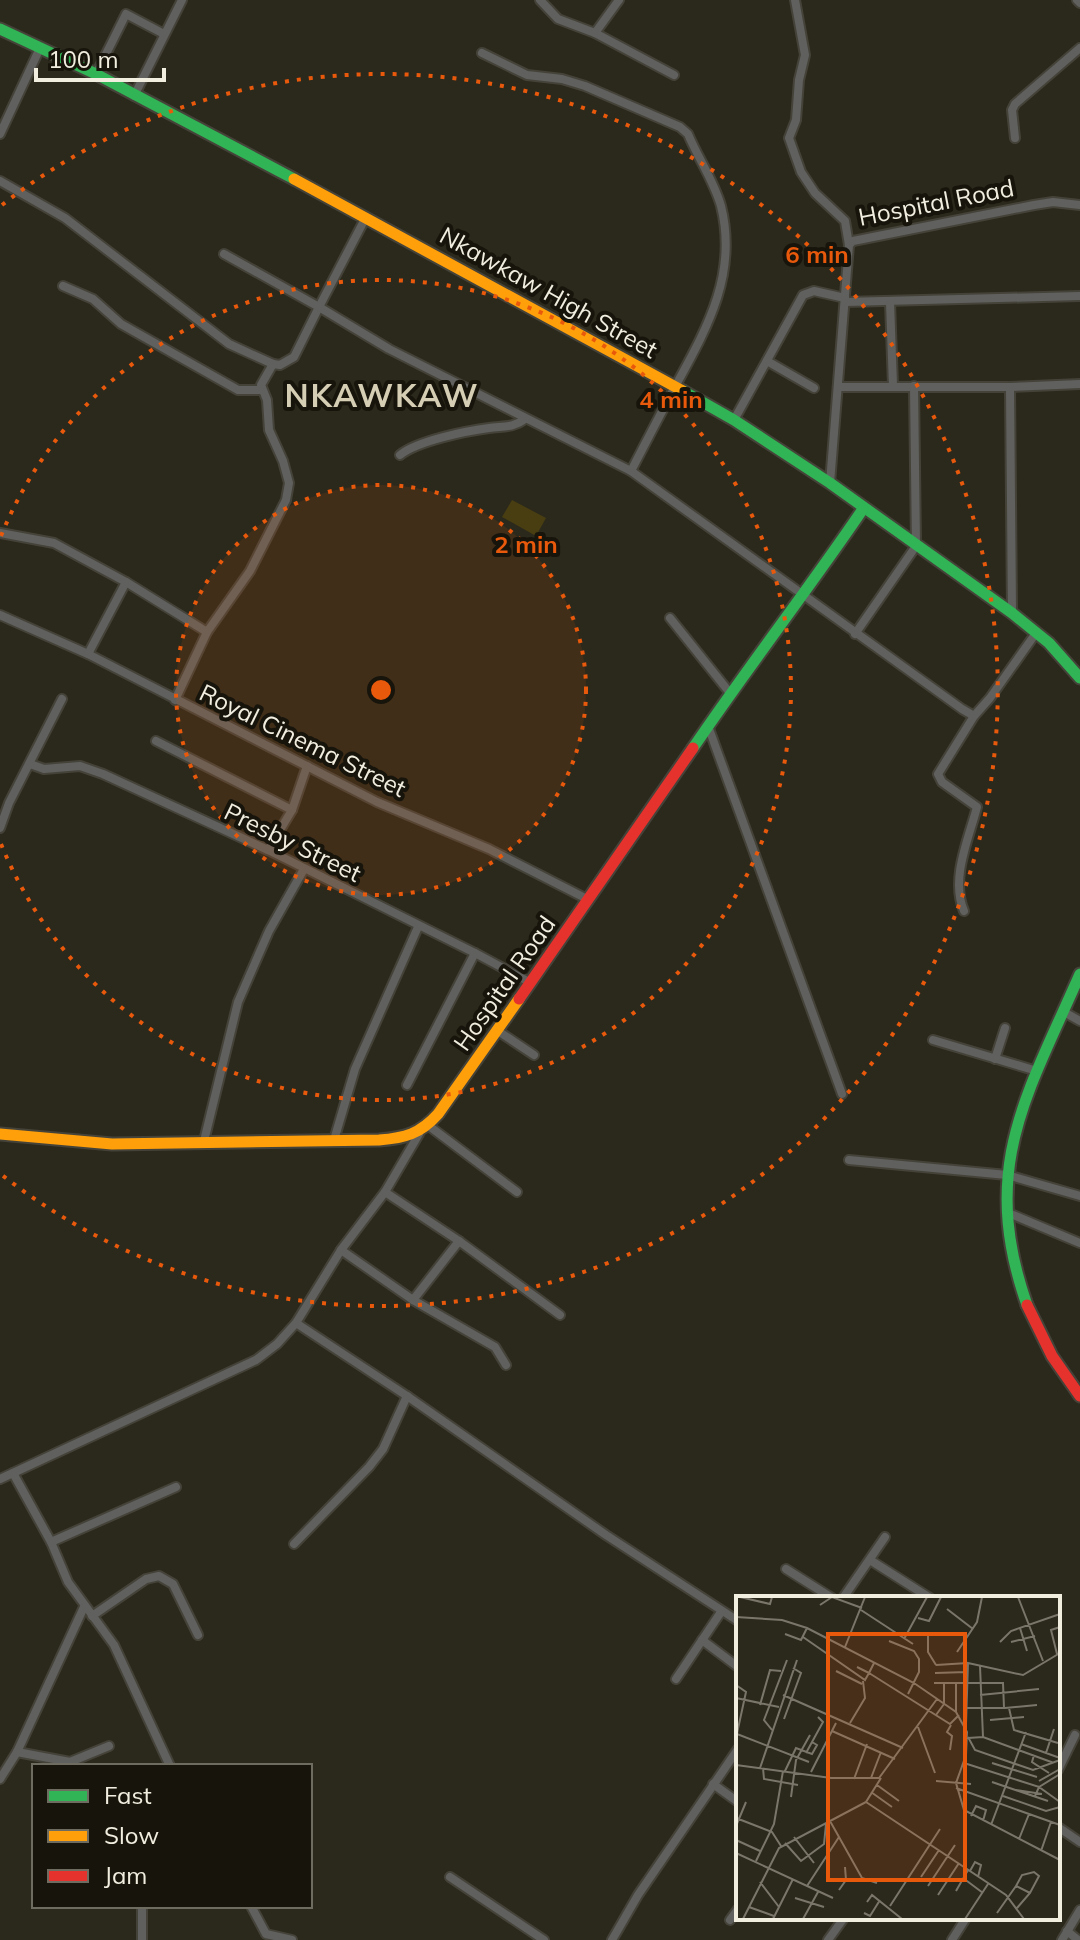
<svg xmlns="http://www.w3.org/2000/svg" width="1080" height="1940" font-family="Mulish,sans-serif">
<rect width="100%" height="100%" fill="#2b281c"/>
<polygon fill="#493e11" points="512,500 546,518 536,536 502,517"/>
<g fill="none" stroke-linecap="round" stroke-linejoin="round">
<g stroke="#454339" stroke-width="12">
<g id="street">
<polyline points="540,0 558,19 595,33 674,75"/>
<polyline points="795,0 805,55 799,80 796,120 789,138 801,172 815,193 845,221 849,245 830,483"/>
<polyline points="1077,0 1080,3"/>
<polyline points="595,33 619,0"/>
<path d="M482,53l45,22 35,4 23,7 95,41 8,7c10,24 26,47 33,72 17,68 -14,122 -45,179 -15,28 -30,57 -45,86"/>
<polyline points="96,74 126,14 164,34"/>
<polyline points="134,96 182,0"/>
<polyline points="0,134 40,48"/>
<polyline points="1015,138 1012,110 1015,104 1080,48"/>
<polyline points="0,181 65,218 229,344 273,364 280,365 294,357 319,307 224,254"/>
<polyline points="366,217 319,307 389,349 631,471 962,709 974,716 990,698 1036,633"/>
<polyline points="849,245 853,241 1034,205 1053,202 1080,205"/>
<polyline points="63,286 93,299 121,324 238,390 262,390"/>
<polyline points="845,302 1080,296"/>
<polyline points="890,302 893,386"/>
<polyline points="767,361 814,388"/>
<polyline points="839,387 1010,387 1080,384"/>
<polyline points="1010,387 1012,613"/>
<polyline points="734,420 803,295 814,291 845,298"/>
<path d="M400,455c17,-14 66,-24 89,-27 14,-2 24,0 36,-9"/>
<polyline points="0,533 54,543 126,582"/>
<polyline points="0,615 88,654 377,802 489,849 589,900"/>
<polyline points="670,618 730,693"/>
<polyline points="855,634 916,546 914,386"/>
<polyline points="88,654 126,582 207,632"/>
<polyline points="175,700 207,632 250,571 286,500 289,483 283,461 269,430 267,400 261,385 273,364"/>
<polyline points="708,726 842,1094"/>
<polyline points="156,741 292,810"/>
<polyline points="30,764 44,769 80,766 103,774 268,850 475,953 531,983"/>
<polyline points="0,828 9,803 62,699"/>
<polyline points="268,850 292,810 307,766"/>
<path d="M964,911c-14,-32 5,-73 13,-104l-35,-25 -4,-8 36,-58"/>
<polyline points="1064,1012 1080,1021"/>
<polyline points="498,1031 534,1055"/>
<polyline points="933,1040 1037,1071"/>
<polyline points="995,1059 1005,1028"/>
<polyline points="407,1085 475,953"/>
<polyline points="429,1126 517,1192"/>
<polyline points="419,1134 385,1192 341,1250 296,1323 407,1396 606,1535 738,1621"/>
<polyline points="334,1140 355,1069 418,927"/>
<polyline points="204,1141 238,1002 269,931 304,869"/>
<polyline points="849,1160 1007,1175 1080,1196"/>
<polyline points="385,1192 459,1241 560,1315"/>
<polyline points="1006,1212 1080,1243"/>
<polyline points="341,1250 413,1300 495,1347 506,1365"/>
<polyline points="413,1300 459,1241"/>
<polyline points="13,1473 51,1542 68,1582 114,1645 170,1766"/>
<polyline points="0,1479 256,1360 277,1344 296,1323"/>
<polyline points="51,1542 176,1487"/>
<polyline points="294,1544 369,1467 383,1449 407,1396"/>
<polyline points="870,1560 930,1598"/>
<polyline points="786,1569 832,1598"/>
<polyline points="843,1598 885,1537"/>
<polyline points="92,1616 146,1579 159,1576 173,1584 198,1635"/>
<polyline points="702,1640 738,1667"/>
<polyline points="676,1679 721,1612"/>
<polyline points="17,1752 70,1762 109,1746"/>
<polyline points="1058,1770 1075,1735"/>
<polyline points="0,1779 17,1752 84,1607"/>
<polyline points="713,1784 738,1802"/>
<polyline points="1058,1827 1080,1842"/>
<polyline points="450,1877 544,1940"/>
<polyline points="142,1906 142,1940"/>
<polyline points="251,1906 266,1934 292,1940"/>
<polyline points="730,1920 738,1909"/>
<polyline points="1067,1931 1078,1940"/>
<polyline points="612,1940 638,1895 738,1749"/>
<polyline points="828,1940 844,1918"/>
<polyline points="952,1940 966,1918"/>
<polyline points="1062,1940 1080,1910"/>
</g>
</g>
<g stroke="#454339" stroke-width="15">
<g id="fast">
<polyline points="0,29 96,74 294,179"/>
<polyline points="683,391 734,420 830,483 1012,613 1049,643 1080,678"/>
<path d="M693,748c55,-81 115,-158 170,-239"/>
<path d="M1027,1305c-48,-137 -1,-208 53,-331"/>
</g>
</g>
<g stroke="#454339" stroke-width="15">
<g id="slow">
<polyline points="294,179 683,391"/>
<path d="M0,1134l112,10 267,-4c26,-2 41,-6 59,-26l81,-115"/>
</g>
</g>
<g stroke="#454339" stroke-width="15">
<g id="jam">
<polyline points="519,999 693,748"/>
<polyline points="1027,1305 1052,1356 1080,1396"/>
</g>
</g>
<use href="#street" stroke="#60615f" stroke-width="8"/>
<use href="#fast" stroke="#30b455" stroke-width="11"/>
<use href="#slow" stroke="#ff9f0a" stroke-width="11"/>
<use href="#jam" stroke="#e5322d" stroke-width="11"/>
</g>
<circle cx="381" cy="690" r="205" fill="#e8590c" fill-opacity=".12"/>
<g fill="none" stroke="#e8590c" stroke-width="4" stroke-dasharray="4 8">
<circle cx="381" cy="690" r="205"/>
<path d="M1 536A410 410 0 1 1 1 844"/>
<path d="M2 205A616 616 0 1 1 2 1175"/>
</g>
<g text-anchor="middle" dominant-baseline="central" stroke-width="8" stroke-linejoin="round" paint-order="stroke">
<g font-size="24" fill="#f1eee0" stroke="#17140b">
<text transform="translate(936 202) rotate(-11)">Hospital Road</text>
<text transform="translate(549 292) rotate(29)">Nkawkaw High Street</text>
<text transform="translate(303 740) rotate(26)">Royal Cinema Street</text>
<text transform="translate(293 842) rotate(26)">Presby Street</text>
<text transform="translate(504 983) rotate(-55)">Hospital Road</text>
</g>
<g font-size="32" font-weight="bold" letter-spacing="2" fill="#d5ceb4" stroke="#17140b">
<text x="382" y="395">NKAWKAW</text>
</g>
</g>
<g transform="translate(736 1596)">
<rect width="324" height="324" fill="#2b281c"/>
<path fill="none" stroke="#7a776a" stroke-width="2" d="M4,1l30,7 2,-7M282,1l25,64M84,9l12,-8 30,11M211,13l26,20M125,14l52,34M0,21l46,3 25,8 107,55 42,29 11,20 -1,23 -10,28 8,27 96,50M182,22l11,3 12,-24M284,32l7,23M192,37v19l8,13M49,38l16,6 6,-12M67,41l62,43 4,-7 -12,-6M168,43l23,-42M153,45l25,10 5,8v13l-11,22M264,46l11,-11 49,-17M275,46l24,-6M109,51l20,-50M221,56l20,-30 5,-25M321,58l-6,-24 9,-3M138,67l-5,10 81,51 9,-9M200,69l32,-2M244,70l3,71M100,75l26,13M199,77l32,-1M198,87h69l1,25h-37M220,87v29M0,89l10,7 -10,46M47,99l120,53M244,99l59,-6M0,102l43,9M24,109l10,-35 11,1M269,112l32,-3M273,112l5,22 44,13M200,119l8,-11v-21M48,123l17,-46 -8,-5M254,124l34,-3M114,127l15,-25 -2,-17M230,128l2,-61 55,12 37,-22M182,131l17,46M36,134l-8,-10 23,-60M96,135l63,28M1,138l72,28M232,141l7,13 58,20 27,-10M232,142l15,-1 71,26M285,148l39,14M214,154l2,-14 -5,-4 4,-7M70,157l17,-31 -5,-5M310,157l8,-24M298,159l-2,7 17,11M228,167l75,24 21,-13M256,167l45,14M0,169l95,13h48l58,-79M24,172l37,-108M27,172l1,11 34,6M49,175l11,-23 16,6 5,-9 -5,-3M75,176l25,-49M135,182l10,-26M145,182l-15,24 140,93 18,24M118,183l13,-35M200,185l35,3M303,185l21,-12M256,186l56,19M141,189l22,16M220,192l104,37M280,194l26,4M135,196l21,15M267,200l43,15 14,-4M299,200l4,-9 21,15M55,201l5,-37 14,-25M235,220l5,-10 10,4 -3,11M0,222l36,14 9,14M94,225l32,57 15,5M255,229l35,-93M0,230l10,-24M58,241l20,26M283,243l10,-25M0,244l24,11M49,247l16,18 23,-17 2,-20M305,255l10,-29M0,257l97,45M20,265l18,-37 9,-53M234,275l5,-9 6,3 -3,12M185,281l18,-27M227,282l20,15M24,286l19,25M71,290l32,-49M192,290l27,-41M103,294l7,-10 -1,-13M220,295l12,-21M202,299l21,-32M59,302l29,9M131,306l5,-7 30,24M154,310l50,-77M13,311l25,9M281,312l13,-15 9,-17 -5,-4 -12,3 -6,11 14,7M128,317l6,3 10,-16M261,317l19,-27M7,323l36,-71 87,-46M37,323l20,-40M67,323l15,-27M229,323l23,-35"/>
<path fill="#e8590c" fill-opacity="0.15" stroke="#e8590c" stroke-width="4" d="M92,38h137v246h-137z"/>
<rect width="324" height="324" fill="none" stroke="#f1eee0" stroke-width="4"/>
</g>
<circle cx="381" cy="690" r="12" fill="#e8590c" stroke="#17140b" stroke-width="4"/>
<g font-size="24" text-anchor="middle" font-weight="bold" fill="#e8590c" stroke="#17140b" stroke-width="8" stroke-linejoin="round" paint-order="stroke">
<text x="817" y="263">6 min</text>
<text x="671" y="408">4 min</text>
<text x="526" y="553">2 min</text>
</g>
<rect x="32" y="1764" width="280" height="144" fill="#17140b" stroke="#6e6b60" stroke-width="2"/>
<rect x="48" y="1790" width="40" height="12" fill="#30b455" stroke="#6e6b60" stroke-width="2"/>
<text x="104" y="1804" font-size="24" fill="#f1eee0">Fast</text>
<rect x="48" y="1830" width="40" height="12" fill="#ff9f0a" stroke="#6e6b60" stroke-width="2"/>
<text x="104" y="1844" font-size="24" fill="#f1eee0">Slow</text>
<rect x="48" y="1870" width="40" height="12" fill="#e5322d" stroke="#6e6b60" stroke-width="2"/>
<text x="104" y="1884" font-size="24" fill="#f1eee0">Jam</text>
<path d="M36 68v12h128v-12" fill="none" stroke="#f1eee0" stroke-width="4"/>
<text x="48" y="68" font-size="24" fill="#f1eee0" stroke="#17140b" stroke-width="6" paint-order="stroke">100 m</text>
</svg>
